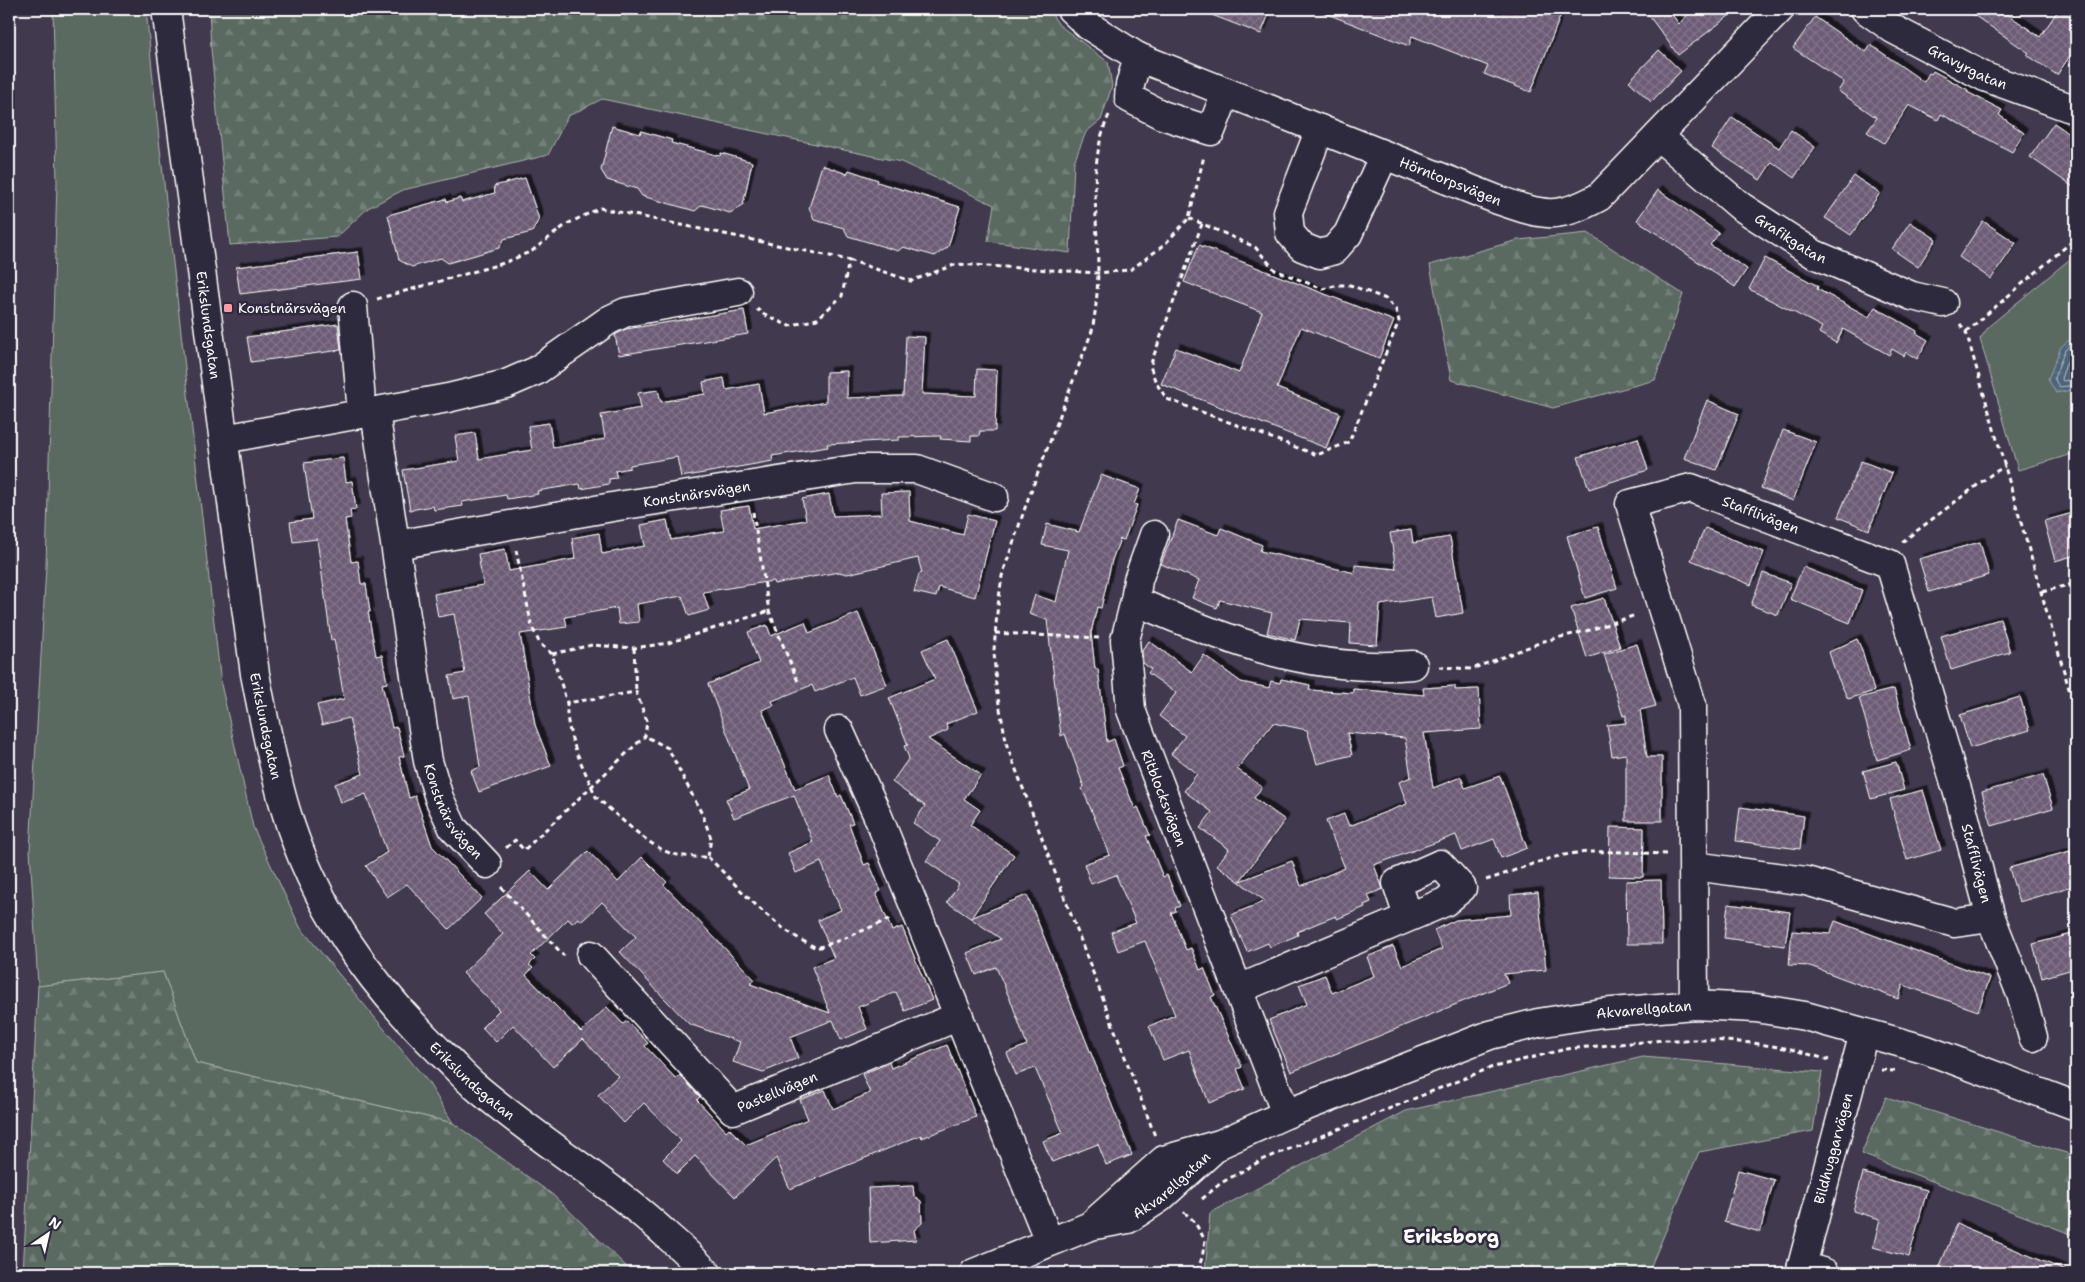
<svg xmlns="http://www.w3.org/2000/svg" width="2085" height="1282" font-family="'Shantell Sans',sans-serif">
<defs>
<pattern id="forest-firs" width="22" height="20" patternUnits="userSpaceOnUse" patternTransform="scale(1.25)"><rect width="22" height="20" fill="#5a6a61"/><path d="M5 1l3.5 6h-7zM16 11l3.5 6h-7z" fill="#738079"/></pattern>
<pattern id="water-ripples" width="26" height="14" patternUnits="userSpaceOnUse" patternTransform="scale(1.25)"><rect width="26" height="14" fill="#4e6479"/><path d="M2 4q2-2 4 0t4 0M15 11q2-2 4 0t4 0" fill="none" stroke="#697b8d"/></pattern>
<pattern id="building-cross-hatch" width="8" height="8" patternUnits="userSpaceOnUse" patternTransform="scale(1.25)"><rect width="8" height="8" fill="#6c5b75"/><path d="M0 0l8 8M0 8l8-8" fill="none" stroke="#82748a"/></pattern>
<filter id="shadow"><feDropShadow dx="4.5" dy="-4.5" stdDeviation="0" flood-color="#0009"/></filter>
</defs>
<rect width="100%" height="100%" fill="#41394e"/>
<filter id="ink" filterUnits="userSpaceOnUse"><feTurbulence type="fractalNoise" baseFrequency=".02" numOctaves="2"/><feDisplacementMap in="SourceGraphic" scale="10" xChannelSelector="R" yChannelSelector="G"/><feConvolveMatrix kernelMatrix="1 2 1 2 8 2 1 2 1" color-interpolation-filters="sRGB"/></filter>
<g filter="url(#ink)">
<g fill="#5a6a61" stroke="#acb4b0">
<polygon points="53,9 146,9 159,139 221,684 253,827 300,927 428,1082 453,1123 196,1063 163,972 38,986 30,850 46,566 57,182"/>
<polygon points="2076,254 2076,453 2018,470 1980,339 1989,326"/>
</g>
<g fill="url(#forest-firs)" stroke="#acb4b0">
<polygon points="209,9 1048,9 1059,25 1108,62 1112,86 1101,120 1086,132 1074,162 1070,253 988,241 994,205 901,162 602,99 568,116 548,155 403,190 368,208 337,237 230,245 211,49"/>
<polygon points="1588,233 1683,294 1655,380 1553,408 1451,380 1430,265 1518,240"/>
<polygon points="163,972 196,1063 453,1123 553,1195 633,1273 23,1273 38,986"/>
<polygon points="1643,1057 1822,1072 1813,1131 1699,1152 1648,1273 1205,1273 1210,1213 1406,1111"/>
<polygon points="1886,1097 2076,1156 2076,1236 1861,1154"/>
</g>
<polygon fill="url(#water-ripples)" stroke="#95a2af" points="2076,334 2076,389 2056,393 2048,379 2061,347"/>
<g fill="none" stroke-linecap="round" stroke-linejoin="round">
<g stroke="#b8c1c9" stroke-width="1">
<polyline points="2076,340 2065,350 2054,378 2059,387 2076,385"/>
<polyline points="2076,349 2070,354 2061,378 2063,381 2076,379"/>
</g>
</g>
<g fill="url(#building-cross-hatch)" stroke="#fff" fill-rule="evenodd" filter="url(#shadow)">
<polygon points="1199,9 1271,9 1261,34 1199,10"/>
<polygon points="1317,9 1563,9 1531,92 1484,74 1488,66 1412,36 1409,46 1317,10"/>
<polygon points="1644,9 1668,9 1679,24 1693,9 1738,9 1678,55"/>
<polygon points="1965,9 2000,9 2040,37 2059,9 2076,9 2076,47 2057,75 2027,55 2029,53"/>
<polygon points="1815,17 1866,52 1871,45 1924,82 1929,73 1931,74 1933,71 1968,90 1967,92 2002,110 1999,115 2024,133 2012,152 1941,114 1938,120 1909,105 1884,143 1867,132 1877,118 1838,91 1844,82 1793,48"/>
<polygon points="1659,50 1681,71 1651,102 1629,81"/>
<polygon points="1732,117 1779,148 1791,130 1815,147 1794,178 1772,162 1760,180 1712,148"/>
<polygon points="2054,123 2076,138 2076,189 2030,157"/>
<polygon points="612,126 640,134 641,131 672,140 671,143 720,156 721,153 752,162 743,205 730,213 702,205 695,211 642,196 637,189 607,180 601,170"/>
<polygon points="822,165 847,174 849,170 878,180 877,182 960,207 948,247 935,256 903,247 898,251 848,236 844,228 814,220 809,208"/>
<polygon points="1854,176 1880,193 1851,235 1825,218"/>
<polygon points="525,178 539,219 532,232 504,239 499,248 448,263 441,258 412,267 399,260 388,215 446,199 447,202 460,198 462,202 495,193 494,186"/>
<polygon points="1658,190 1719,233 1710,245 1747,269 1735,287 1637,220"/>
<polygon points="1983,221 2016,243 1991,279 1959,257"/>
<polygon points="1910,222 1936,239 1918,267 1892,249"/>
<polygon points="1199,245 1394,321 1379,358 1301,327 1277,388 1340,413 1326,448 1161,384 1176,348 1239,373 1262,312 1184,282"/>
<polygon points="358,252 362,279 240,294 236,267"/>
<polygon points="1765,258 1818,286 1817,289 1869,317 1875,307 1917,331 1916,333 1928,340 1917,359 1906,352 1904,356 1892,349 1889,355 1843,329 1836,343 1819,333 1822,327 1749,289"/>
<polygon points="744,310 748,334 619,355 615,335 626,329"/>
<polygon points="338,324 341,350 251,362 247,337"/>
<polygon points="906,336 925,337 922,394 976,396 977,369 997,370 995,431 980,431 979,436 971,436 971,441 940,439 941,436 899,437 899,440 827,444 828,447 772,456 773,461 681,477 677,457 630,465 630,468 615,471 617,478 609,479 609,484 581,489 580,484 537,491 538,494 507,499 506,495 462,502 463,506 434,510 433,506 410,510 403,470 459,461 455,436 475,433 479,459 532,450 528,426 549,423 553,448 605,439 601,415 641,408 638,393 658,390 661,402 705,394 703,382 724,378 726,390 759,384 764,413 826,402 826,372 847,371 847,398 903,396"/>
<polygon points="1707,400 1739,414 1716,470 1684,458"/>
<polygon points="1783,430 1816,442 1793,501 1761,488"/>
<polygon points="1638,438 1648,470 1589,489 1578,457"/>
<polygon points="343,458 346,482 352,481 356,509 350,510 351,518 345,519 351,562 358,561 361,584 366,584 370,612 368,612 376,656 382,655 387,683 382,684 392,728 397,727 404,756 399,757 409,798 415,796 432,846 482,898 449,929 407,884 387,897 366,866 387,852 366,794 341,803 335,784 363,774 349,718 322,725 317,705 344,699 334,639 331,640 317,539 293,542 290,522 312,519 304,463"/>
<polygon points="1861,461 1892,473 1869,530 1838,517"/>
<polygon points="1101,475 1140,489 1134,504 1137,505 1124,540 1120,539 1112,560 1101,608 1097,607 1091,633 1095,669 1098,669 1107,742 1114,739 1123,766 1118,768 1135,809 1138,807 1150,835 1146,836 1163,877 1167,875 1180,906 1175,908 1176,911 1171,913 1186,950 1191,948 1200,970 1204,968 1215,995 1211,997 1242,1067 1237,1069 1245,1089 1209,1103 1189,1050 1163,1060 1149,1026 1175,1015 1145,941 1118,951 1111,932 1136,923 1116,875 1091,884 1084,864 1110,855 1082,788 1084,787 1065,734 1061,736 1047,620 1029,614 1035,595 1056,602 1068,550 1042,545 1047,524 1079,532"/>
<polygon points="909,492 910,521 963,535 968,514 995,521 975,597 939,587 936,597 914,592 919,574 922,573 918,558 847,574 839,572 774,584 773,581 703,592 709,610 689,616 682,596 637,604 639,622 619,624 617,608 565,617 567,627 520,634 535,725 551,766 479,792 471,771 480,767 469,696 453,699 449,676 465,673 454,614 438,617 434,594 483,585 478,554 505,549 509,571 575,559 572,538 599,533 602,554 645,546 641,525 667,520 671,540 724,531 720,510 749,506 753,529 806,520 802,499 829,494 833,516 882,514 881,493"/>
<polygon points="2076,512 2076,555 2055,561 2044,521"/>
<polygon points="1178,520 1218,535 1221,528 1262,545 1260,551 1355,573 1355,565 1396,569 1390,533 1411,530 1413,543 1450,537 1463,613 1436,618 1432,597 1380,605 1377,645 1350,643 1351,623 1300,619 1295,640 1267,633 1272,613 1220,600 1217,608 1192,598 1199,580 1161,564"/>
<polygon points="1598,527 1617,588 1585,598 1567,536"/>
<polygon points="1705,528 1764,552 1751,585 1691,560"/>
<polygon points="1980,542 1989,575 1929,592 1919,559"/>
<polygon points="1803,567 1862,590 1850,623 1790,599"/>
<polygon points="1763,573 1791,583 1778,615 1751,605"/>
<polygon points="1604,598 1620,647 1587,658 1571,608"/>
<polygon points="858,613 887,685 860,695 853,677 815,692 812,685 772,701 774,705 762,710 795,789 829,775 838,797 841,795 853,823 849,824 864,865 869,863 881,891 876,893 892,931 902,927 932,1000 905,1011 896,992 858,1007 867,1029 841,1040 833,1020 790,1037 798,1058 763,1072 733,1062 740,1042 689,1024 620,952 636,937 602,902 582,921 578,918 572,923 568,919 531,955 535,959 529,965 533,968 526,975 581,1032 607,1007 623,1024 627,1021 648,1043 645,1046 676,1079 680,1075 685,1081 700,1097 697,1100 726,1131 729,1128 746,1145 808,1119 800,1100 825,1090 833,1109 870,1093 862,1074 889,1063 891,1068 947,1045 976,1117 922,1138 921,1135 790,1189 776,1158 735,1197 695,1156 677,1174 663,1159 681,1141 644,1103 624,1123 598,1095 618,1076 583,1039 553,1067 513,1025 496,1042 482,1027 499,1010 463,973 503,934 484,914 530,871 548,890 588,851 618,882 642,857 667,882 664,885 755,980 750,984 830,1013 812,967 834,958 818,920 841,910 821,862 796,873 788,853 813,842 794,795 734,818 726,799 749,790 708,684 759,663 748,632 767,625 771,636 805,622 809,633"/>
<polygon points="2000,619 2010,652 1951,670 1941,636"/>
<polygon points="948,639 978,711 946,724 948,730 928,739 981,775 964,799 980,810 970,825 1014,855 971,918 1027,895 1132,1155 1106,1165 1098,1144 1052,1162 1043,1141 1063,1133 1035,1068 1016,1075 1007,1053 1027,1045 1012,1004 996,967 976,975 967,953 1001,939 947,902 959,884 926,861 940,841 913,823 925,806 892,782 909,758 904,746 908,745 889,698 935,679 922,650"/>
<polygon points="1857,639 1862,650 1874,691 1848,699 1836,674 1829,652"/>
<path d="M1149,641l43,31 12,-17 37,27 28,6 2,-7 9,2 1,-4 29,6 -1,5 44,3v-4l71,6 -1,-7 32,-2v4l24,-1 2,40 -57,4 9,55 28,-11 4,11 35,-12 27,72 -26,10 -7,-19 -32,12 -6,-16 -82,30 9,24 -15,6 3,7 -7,3 1,2 -28,12 -1,-3 -18,7 -21,9 1,3 -28,12 -2,-4 -21,9 -16,-37 34,-14 -48,-36 12,-16 -29,-21 12,-16 -28,-21 13,-17 -26,-20 14,-18 -26,-20 17,-23 -28,-20 3,-4 -8,-6 -1,-12zM1273,723l34,7 10,34 35,-9 -5,-22 58,5 6,39 -12,5 8,22 -58,22 -5,-12 -18,7 19,47 -44,18 -9,-25 -52,20 45,-61 -31,-22 8,-11 -25,-18z"/>
<polygon points="1637,644 1656,706 1640,710 1647,757 1662,757 1662,821 1626,821 1626,754 1612,756 1607,725 1626,723 1626,715 1623,716 1604,654"/>
<polygon points="1894,689 1911,750 1877,760 1859,698"/>
<polygon points="2020,697 2030,730 1970,748 1960,715"/>
<polygon points="1896,762 1904,790 1871,799 1863,771"/>
<polygon points="2043,775 2053,808 1992,826 1982,792"/>
<polygon points="1923,790 1941,850 1907,860 1890,799"/>
<polygon points="1740,807 1804,816 1800,849 1736,841"/>
<polygon points="1610,827 1644,828 1643,877 1609,876"/>
<polygon points="2070,851 2076,872 2076,885 2019,902 2009,868"/>
<polygon points="1661,880 1662,944 1627,944 1626,881"/>
<polygon points="1538,892 1546,970 1504,974 1508,983 1291,1072 1269,1020 1307,1004 1299,985 1325,975 1332,993 1374,976 1367,957 1393,946 1402,966 1442,949 1434,930 1456,920 1511,915 1510,895"/>
<polygon points="1728,904 1790,912 1785,946 1724,938"/>
<polygon points="1835,921 1990,978 1978,1011 1903,985 1898,999 1810,966 1789,965 1792,931 1830,934"/>
<polygon points="2076,933 2076,968 2042,978 2033,944"/>
<polygon points="1738,1170 1774,1180 1760,1232 1724,1222"/>
<polygon points="1863,1173 1927,1190 1909,1257 1873,1247 1880,1219 1853,1211"/>
<polygon points="913,1186 914,1196 921,1201 922,1223 914,1230 916,1240 870,1243 868,1188"/>
<polygon points="1957,1224 1993,1239 1992,1240 2071,1273 1937,1273"/>
</g>
<g fill="none" stroke-linecap="round" stroke-linejoin="round">
<g stroke="#fff" stroke-width="31">
<g id="minor">
<path id="s1" d="M166,9l89,665c9,45 17,90 30,134 28,97 85,176 157,246 12,11 22,23 34,33 62,53 134,95 194,151 13,11 25,23 37,35"/>
<path id="s2" d="M1071,9l18,17 49,31 360,143c44,15 58,21 101,-3l181,-188"/>
<path id="s3" d="M1865,9l28,20 92,48 91,33"/>
<polyline points="1138,57 1130,85 1129,98 1162,115 1211,131 1226,92"/>
<polyline points="1320,129 1288,212 1290,233 1302,247 1320,254 1334,250 1348,234 1384,155"/>
<path id="s4" d="M1658,136l82,70 74,48 98,42 31,7"/>
<polyline points="353,306 362,414"/>
<path id="s5" d="M375,412l53,349 11,37 14,30 34,36"/>
<polyline points="224,439 448,398 506,384 536,371 609,320 626,312 738,292"/>
<path id="s6" d="M396,545l222,-39 238,-37h61l77,28"/>
<polyline points="1135,601 1138,580 1154,535"/>
<polyline points="839,730 877,814 1049,1241"/>
<polyline points="1694,866 1806,881 1955,923 1991,918"/>
<path id="s7" d="M591,955l142,155 226,-94"/>
<polyline points="1239,989 1445,902 1462,888 1440,864 1397,883 1408,916"/>
<path id="s8" d="M1694,1005l-2,-300 -62,-201 61,-16 199,76 71,239 30,115 30,76 12,43"/>
<path d="M1286,1114l-155,-404 -6,-70 10,-39c92,40 176,72 278,64"/>
<path id="s9" d="M1090,1226l74,-66 56,-16 66,-30 204,-79 48,-12 63,-10 93,-8 62,3 49,8 122,34 149,56"/>
<polyline points="1802,1266 1825,1273"/>
<path id="s10" d="M974,1273l116,-47 38,-7 32,-21 55,-50"/>
<path id="s11" d="M1800,1273l64,-240"/>
</g>
</g>
<g stroke="#fff" stroke-width="3" stroke-dasharray="5 4" stroke-linecap="butt">
<path d="M1109,115c-18,40 -14,82 -12,124 2,31 1,61 -5,92l-64,168 -26,77 -5,37 -3,37 2,38 11,58 148,390"/>
<polyline points="1189,218 1255,247 1275,270 1323,289 1338,285 1350,285 1386,299 1396,310 1399,321 1349,442 1317,455 1167,399 1156,383 1150,366 1202,224"/>
<polyline points="849,260 911,281 957,264 1098,273 1130,270 1163,246 1189,218 1204,156"/>
<polyline points="377,299 504,263 532,251 567,224 600,208 849,260 842,296 817,319 789,326 763,314 757,309"/>
<polyline points="1960,324 1966,332 2076,713"/>
<polyline points="1966,332 2076,238"/>
<polyline points="753,512 769,611 799,684"/>
<polyline points="1902,542 1992,474 2005,466"/>
<polyline points="516,550 532,627 540,644 552,654 567,703"/>
<polyline points="2042,592 2076,583"/>
<polyline points="995,633 1100,638"/>
<polyline points="634,648 636,692"/>
<polyline points="552,654 592,645 634,648 668,643 769,611"/>
<polyline points="1439,667 1472,669 1544,641 1590,630 1636,615"/>
<path d="M506,848l9,-8 9,10 121,-114 2,-15 -11,-29 -69,11c-2,33 17,64 29,94 18,15 54,51 77,57 12,3 23,3 35,3l3,-19 -8,-22 -35,-68 -23,-12"/>
<path d="M708,857c34,33 64,71 109,91l26,-9 47,-20"/>
<path d="M1486,880c30,-9 61,-24 92,-27 29,-3 59,0 88,1"/>
<polyline points="501,887 564,956"/>
<polyline points="1881,1070 1895,1071"/>
<polyline points="1202,1199 1221,1183 1262,1160 1490,1068 1566,1049 1664,1040 1712,1040 1753,1043 1791,1049 1829,1060"/>
<polyline points="1184,1212 1194,1221 1205,1240 1202,1258 1196,1273"/>
</g>
<use href="#minor" stroke="#2f2a3d" stroke-width="28"/>
</g>
</g>
<rect fill="#ff9aa2" stroke="#2f2a3d" stroke-width="2" x="223" y="303" width="10" height="10" rx="2.5"/>
<g text-anchor="middle" dominant-baseline="central" stroke-width="5" stroke-linejoin="round" paint-order="stroke">
<g font-size="14" fill="#fff" stroke="#2f2a3d">
<text stroke="none"><textPath href="#s3" startOffset="118">Gravyrgatan</textPath></text>
<text stroke="none"><textPath href="#s2" startOffset="419">Hörntorpsvägen</textPath></text>
<text stroke="none"><textPath href="#s4" startOffset="168">Grafikgatan</textPath></text>
<text stroke="none"><textPath href="#s1" startOffset="319">Erikslundsgatan</textPath></text>
<text stroke="none"><textPath href="#s6" startOffset="305">Konstnärsvägen</textPath></text>
<text stroke="none"><textPath href="#s8" startOffset="648">Stafflivägen</textPath></text>
<text stroke="none"><textPath href="#s1" startOffset="724">Erikslundsgatan</textPath></text>
<text transform="translate(1164 798) rotate(69)">Ritblocksvägen</text>
<text stroke="none"><textPath href="#s5" startOffset="410">Konstnärsvägen</textPath></text>
<text stroke="none"><textPath href="#s8" startOffset="1098">Stafflivägen</textPath></text>
<text stroke="none"><textPath href="#s9" startOffset="605">Akvarellgatan</textPath></text>
<text stroke="none"><textPath href="#s1" startOffset="1144">Erikslundsgatan</textPath></text>
<text stroke="none"><textPath href="#s7" startOffset="258">Pastellvägen</textPath></text>
<text stroke="none"><textPath href="#s11" startOffset="129">Bildhuggarvägen</textPath></text>
<text stroke="none"><textPath href="#s10" startOffset="219">Akvarellgatan</textPath></text>
</g>
<g font-size="14" fill="#fff" stroke="#2f2a3d" text-anchor="start">
<text x="238" y="308">Konstnärsvägen</text>
</g>
<g font-size="19" font-weight="bold" fill="#fff" stroke="#2f2a3d">
<text x="1451" y="1236">Eriksborg</text>
</g>
</g>
<rect width="2085" height="1282" fill="none" stroke="#2f2a3d" stroke-width="30"/>
<rect x="15" y="15" width="2055" height="1252" fill="none" stroke="#fff" stroke-width="2" filter="url(#ink)"/>
<g transform="translate(48 1234) rotate(34)" stroke="#2f2a3d" stroke-width="4" paint-order="stroke">
<path d="M0-4L9 19L0 12L-9 19Z" fill="#ffffff"/>
<text y="-8" font-size="14" font-weight="bold" text-anchor="middle" fill="#ffffff">N</text>
</g>
</svg>
